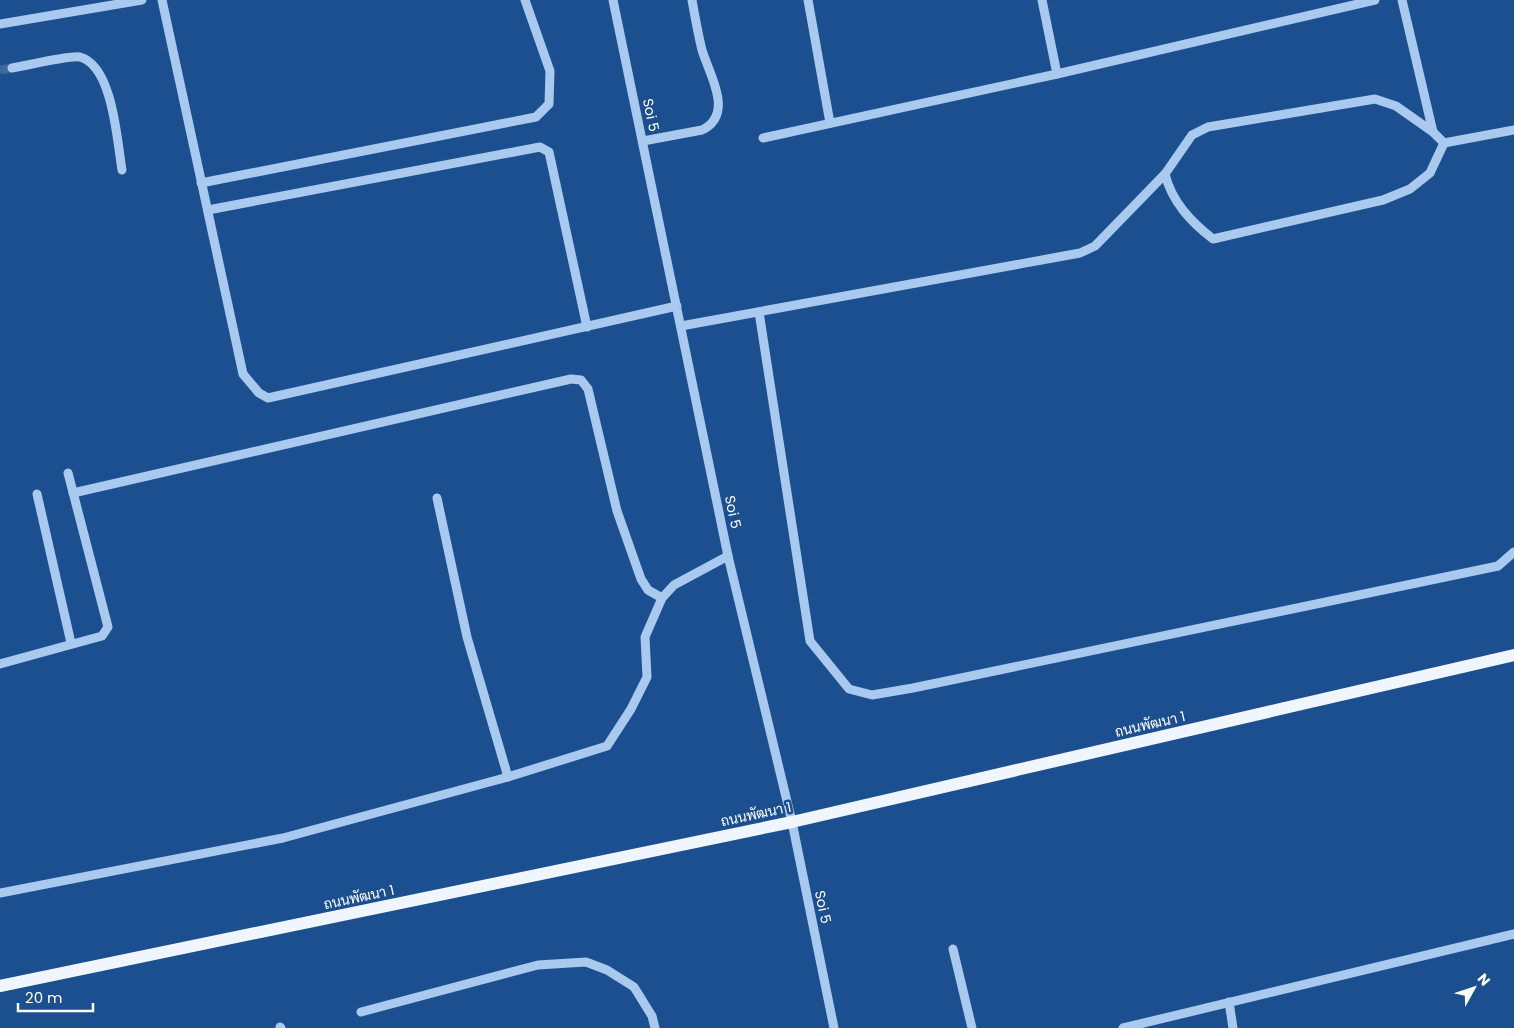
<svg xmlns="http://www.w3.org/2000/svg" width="1514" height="1028" font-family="Poppins,Sarabun,sans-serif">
<rect width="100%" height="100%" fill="#1b4f8f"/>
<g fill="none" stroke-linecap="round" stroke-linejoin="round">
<polyline stroke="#3d69a0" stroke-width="9" stroke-dasharray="9 4.5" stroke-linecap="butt" points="0,70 12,68"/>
<g stroke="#a9c9ee" stroke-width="9">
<polyline points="162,0 243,374 259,393 268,398 677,306"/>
<polyline points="613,0 728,556 792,822 834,1028"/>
<polyline points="808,0 830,123"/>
<polyline points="1042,0 1057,74"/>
<polyline points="1402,0 1433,132 1444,143 1514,130"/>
<polyline points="0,24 142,0"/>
<path d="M12,68c13,-2 58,-13 68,-11 33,9 37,84 42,113"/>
<polyline points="763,138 1057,74 1375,0"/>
<path d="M643,141l59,-11c33,-16 7,-56 0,-80 -4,-16 -7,-33 -10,-50"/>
<polyline points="1165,174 1192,135 1208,127 1375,99 1396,106 1433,132"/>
<polyline points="201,183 536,117 549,104 550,71 525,0"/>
<polyline points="208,210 540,147 549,152 587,327"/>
<polyline points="759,312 810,641 849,689 872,695 913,688 1498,566 1514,552"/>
<path d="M681,326l399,-73 15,-7 70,-72c7,28 26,48 48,65l170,-39 27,-11 20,-16 14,-30"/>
<polyline points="73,493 571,379 581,380 588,389 617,511 641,579 648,590 662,598"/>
<polyline points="37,494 71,643"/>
<polyline points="0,664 102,636 108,627 68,473"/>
<polyline points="508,777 607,746 631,709 647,677 645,637 662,598 674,585 728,556"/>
<polyline points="0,893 283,838 508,777 467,637 437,498"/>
<polyline points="953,949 972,1028"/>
<polyline points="1229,1002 1233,1028"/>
<polyline points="361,1012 538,965 586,962 607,970 634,987 652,1016 655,1028"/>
<polyline points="280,1027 281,1028"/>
<polyline points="1123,1028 1514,934"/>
</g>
<polyline stroke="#f0f6ff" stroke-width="12" points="0,986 792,822 1514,655"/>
</g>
<g text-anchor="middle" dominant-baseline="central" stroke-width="5" stroke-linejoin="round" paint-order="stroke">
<g font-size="14" fill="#fff" stroke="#1b4f8f">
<text transform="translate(651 115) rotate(78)">Soi 5</text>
<text transform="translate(733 512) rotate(78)">Soi 5</text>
<text transform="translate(1150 724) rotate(-13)">ถนนพัฒนา 1</text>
<text transform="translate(756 814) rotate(-12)">ถนนพัฒนา 1</text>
<text transform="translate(359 897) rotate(-12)">ถนนพัฒนา 1</text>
<text transform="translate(823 907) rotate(78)">Soi 5</text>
</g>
</g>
<g transform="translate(1474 988) rotate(50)" stroke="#1b4f8f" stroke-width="4" paint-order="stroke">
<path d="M0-4L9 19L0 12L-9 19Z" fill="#ffffff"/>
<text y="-8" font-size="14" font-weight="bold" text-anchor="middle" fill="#ffffff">N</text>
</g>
<path d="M18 1003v8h75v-8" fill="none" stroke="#ffffff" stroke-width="2.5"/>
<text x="25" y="1003" font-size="15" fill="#ffffff" stroke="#1b4f8f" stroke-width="4" paint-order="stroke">20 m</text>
</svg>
